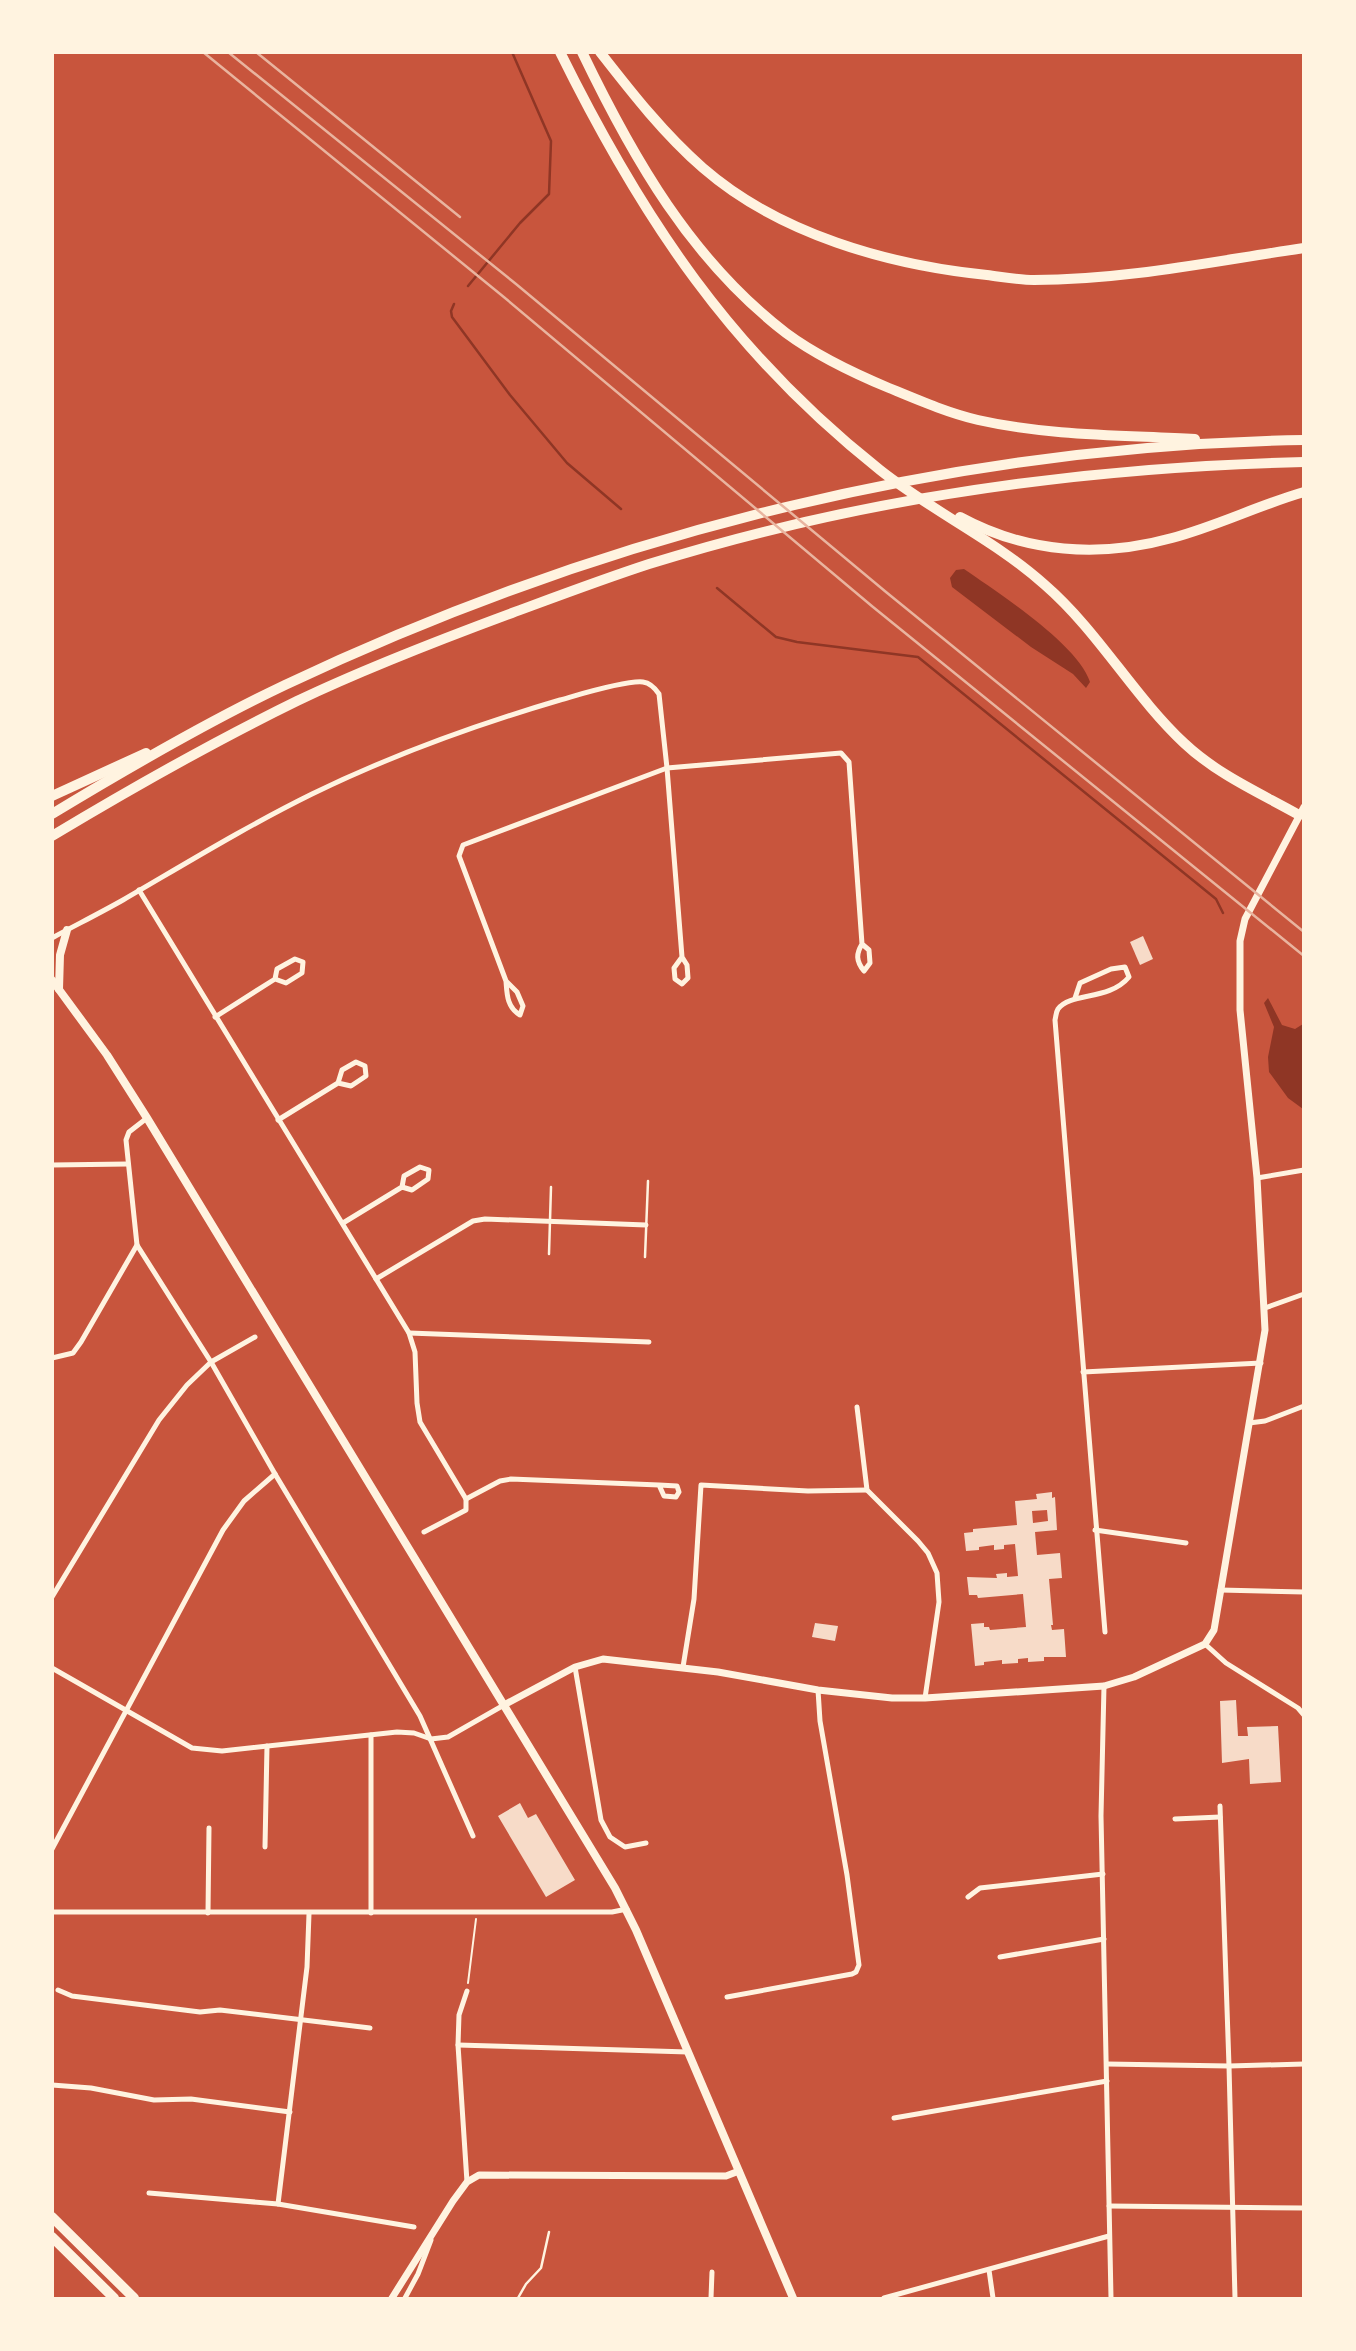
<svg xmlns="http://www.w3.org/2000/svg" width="1356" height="2351" font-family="Commissioner,sans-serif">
<rect width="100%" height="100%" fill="#c8553d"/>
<g fill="#8f3625">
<path d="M964,569c33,23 114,75 126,113l-4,6 -13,-14 -42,-27 -79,-60 -2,-9 6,-8z"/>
<polygon points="1268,998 1282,1025 1295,1029 1303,1024 1303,1109 1288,1098 1269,1072 1268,1057 1274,1027 1264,1003"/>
</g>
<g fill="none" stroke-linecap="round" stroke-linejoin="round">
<g stroke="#8f3625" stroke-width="2.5">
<polyline points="468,286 520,223 549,194 551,141 512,52"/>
<polyline points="454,304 451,311 452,317 510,395 567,463 621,509"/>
<polyline points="717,588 776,637 797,642 918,657 1216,899 1223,913"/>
</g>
</g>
<g fill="#f7dbc8" fill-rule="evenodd">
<polygon points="1143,936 1153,959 1140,965 1130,942"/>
<path d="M1052,1492v6l3,-1 2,33 -22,2 2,23 23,-2 2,25 -13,1 4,46h-2l1,5 12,-1 2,28h-22v4l-16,1v-4l-10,1v4l-16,1v-4l-18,2v3l-9,1 -4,-42 13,-1v4h5l1,3 36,-3 -3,-33 -45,4 -1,-3h-8l-2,-18 30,1 -1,-4 11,-1v4l11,-1 -3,-32 -11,1v4l-10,1v-5l-15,2v3l-13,1 -2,-18 9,-1v-3l44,-4 -2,-24 22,-2 -1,-5zM1047,1510l1,11 -15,2 -1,-12z"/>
<polygon points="815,1623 838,1626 835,1641 812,1637"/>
<polygon points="1236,1700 1238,1736 1248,1736 1247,1727 1278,1726 1281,1782 1250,1784 1249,1759 1222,1763 1220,1701"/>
<polygon points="520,1803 528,1818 536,1814 575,1880 546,1897 498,1816"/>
</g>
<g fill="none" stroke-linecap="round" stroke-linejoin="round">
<polyline stroke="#fff3e0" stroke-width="2" points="468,1983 476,1919"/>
<g stroke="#fff3e0" stroke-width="2.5">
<polyline points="549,1254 551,1187"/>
<polyline points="645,1257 648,1181"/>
<polyline points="518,2298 526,2284 541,2268 549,2232"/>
</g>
<g stroke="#fff3e0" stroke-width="5">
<polyline points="139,890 409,1333 415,1352 417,1403 420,1422 466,1499 500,1481 511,1479 659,1485 664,1496 676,1497 679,1492 677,1486 659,1485"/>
<path d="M52,938c24,-13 48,-25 71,-38 62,-36 124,-74 189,-106 80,-39 163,-69 248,-94 18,-5 66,-20 83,-18 7,1 12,6 16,12l8,74 15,189 -8,11 1,11 7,5 6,-6 -1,-13 -5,-8"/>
<path d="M506,981l11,11 6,14 -3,9c-13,-8 -13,-20 -14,-34l-47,-125 4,-11 204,-77 174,-15 8,9 13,182c-6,10 -6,17 2,27l6,-8 -1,-13 -7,-6"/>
<path d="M1075,998l5,-15 31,-14 14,-2 4,10c-20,24 -58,15 -71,32 -2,3 -2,7 -3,11l50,612"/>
<polyline points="215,1017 275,979 286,983 302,973 303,962 295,959 277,969 275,979"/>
<polyline points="147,1118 129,1132 126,1140 137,1245 211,1362 275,1474 420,1716 473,1836"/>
<polyline points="278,1120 338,1083 351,1086 366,1076 365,1066 356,1062 342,1070 338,1083"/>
<polyline points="52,1165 128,1164"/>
<polyline points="1257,1178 1304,1170"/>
<polyline points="343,1223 402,1187 412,1190 428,1179 429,1170 420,1167 404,1176 402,1187"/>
<polyline points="376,1279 473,1221 485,1219 646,1225"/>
<polyline points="1265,1308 1304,1294"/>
<polyline points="409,1333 649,1342"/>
<polyline points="52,1358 73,1353 81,1342 137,1245"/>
<polyline points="1083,1372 1261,1363"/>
<polyline points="857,1407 867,1490 918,1541 928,1553 937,1573 939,1602 925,1698"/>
<polyline points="1249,1423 1265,1421 1304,1406"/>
<polyline points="1095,1530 1186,1543"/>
<polyline points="424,1532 466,1510 466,1499"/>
<polyline points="1220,1590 1304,1592"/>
<polyline points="52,1597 159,1420 187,1385 211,1362 255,1337"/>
<polyline points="1205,1644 1226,1663 1298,1708 1304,1715"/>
<polyline points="575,1667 601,1820 610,1837 625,1847 646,1843"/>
<polyline points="683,1667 694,1599 701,1485 808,1491 867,1490"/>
<polyline points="52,1668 192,1748 222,1751 397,1732 414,1733 431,1739 448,1737 504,1705"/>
<polyline points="1104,1686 1101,1816 1111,2298"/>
<polyline points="1220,1806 1229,2066 1235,2298"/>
<polyline points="1175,1819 1220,1817"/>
<polyline points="265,1847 267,1746"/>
<polyline points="52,1849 223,1530 244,1501 275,1474"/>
<polyline points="968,1897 980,1888 1103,1874"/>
<polyline points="52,1912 612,1912 627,1909"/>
<polyline points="208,1913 209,1828"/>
<polyline points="371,1913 371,1735"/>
<polyline points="1000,1957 1104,1939"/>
<polyline points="58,1990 72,1996 200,2012 220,2010 370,2028"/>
<polyline points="467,1991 459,2015 458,2045 467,2182"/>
<polyline points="727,1997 852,1974 856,1972 859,1965 847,1875 820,1721 818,1690"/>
<polyline points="458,2045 688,2052"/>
<polyline points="1107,2064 1229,2066 1304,2064"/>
<polyline points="52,2085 91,2088 154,2100 191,2099 290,2112"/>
<polyline points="894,2118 1107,2081"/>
<polyline points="149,2193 278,2204 414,2227"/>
<polyline points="278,2204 307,1967 309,1914"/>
<polyline points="1109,2206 1304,2208"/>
<polyline points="989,2270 993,2298"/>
<polyline points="405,2298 418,2274 431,2240"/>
<polyline points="711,2298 712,2272"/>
<polyline points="884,2298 1109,2236"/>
</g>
<g stroke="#fff3e0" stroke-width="7">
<polyline points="504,1705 575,1667 603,1659 718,1672 818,1690 892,1698 925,1698 1104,1686 1134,1677 1205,1644 1214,1630 1265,1330 1257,1178 1240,1010 1240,941 1245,919 1304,807"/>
<polyline points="392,2298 453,2201 467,2182 479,2175 726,2176 739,2171"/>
</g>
<g stroke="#fff3e0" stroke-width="8">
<polyline points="52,980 107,1055 147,1118 615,1888 636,1930 793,2298"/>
<polyline points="59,989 60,955 67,930"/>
</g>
<g stroke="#fff3e0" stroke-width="10">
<path d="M560,52c83,168 172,301 320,418 53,42 115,70 165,115 53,46 88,110 139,158 34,32 76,50 115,72"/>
<path d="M582,52c51,106 109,208 204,281 31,23 67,40 103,55 29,12 59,25 89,32 71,16 144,15 217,19"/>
<path d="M600,52c32,41 64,82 103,116 76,66 185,97 284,107 16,2 32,5 47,5 91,0 181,-19 270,-32"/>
<path d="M960,517c66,36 140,41 212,21 45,-12 87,-33 132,-46"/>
<polyline points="52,796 146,753"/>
<path d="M52,814c76,-46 153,-91 233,-129 318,-151 666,-239 1019,-245"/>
<path d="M52,836c80,-48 161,-94 245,-135 69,-33 142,-61 215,-88 46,-17 91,-34 137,-49 212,-66 433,-97 655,-102"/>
<polyline points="52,2217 134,2298"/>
<polyline points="52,2237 114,2298"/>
</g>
<g stroke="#e9b49f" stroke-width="2.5">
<polyline points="203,52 505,298 873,607 1304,956"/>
<polyline points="228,52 516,284 886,592 1304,932"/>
<polyline points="256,52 460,217"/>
</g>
</g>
<rect width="1356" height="2351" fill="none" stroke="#fff3e0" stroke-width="108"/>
</svg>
